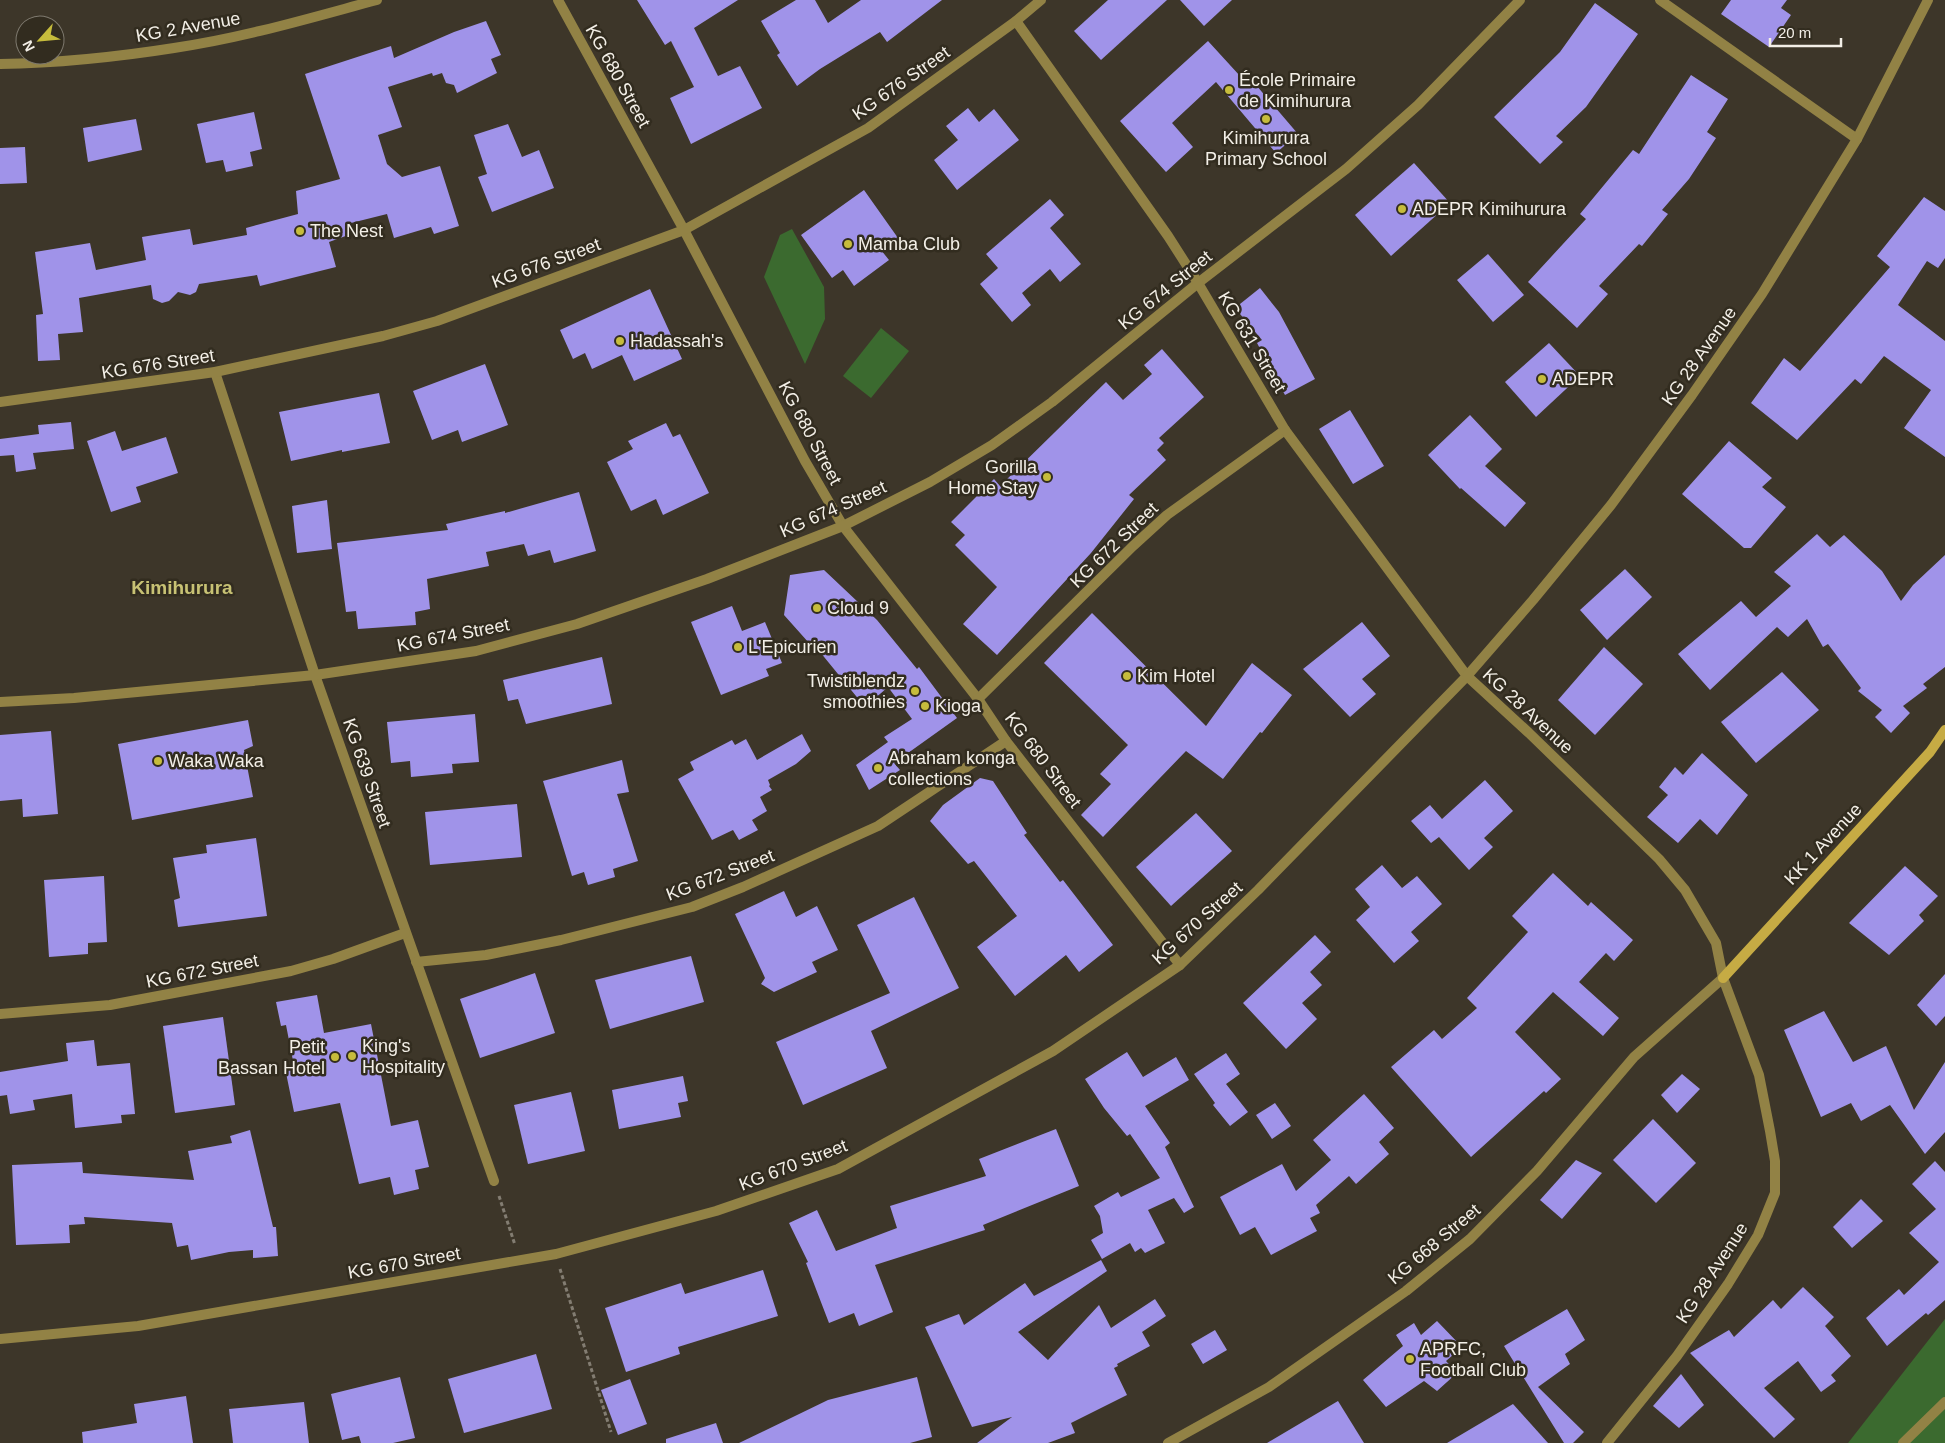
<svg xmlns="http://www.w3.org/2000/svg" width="1945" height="1443" font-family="Helvetica,sans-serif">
<rect width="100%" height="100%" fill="#3d3629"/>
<g fill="#3b6a2f">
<polygon points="792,229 824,287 825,319 805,364 764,277 780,235"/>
<polygon points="881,328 909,351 871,398 843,376"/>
<polygon points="1945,1319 1945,1443 1848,1443"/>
</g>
<g fill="#a093e9">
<polygon points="637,0 738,0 694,28 718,76 740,66 762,108 691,144 670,98 694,87 671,41 665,45"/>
<polygon points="796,0 815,0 828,23 861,0 942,0 887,42 880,32 820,69 797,86 777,55 780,53 761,21"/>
<polygon points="1108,0 1167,0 1101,60 1074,31"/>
<polygon points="1180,0 1232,0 1204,26"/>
<polygon points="1731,0 1787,0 1781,8 1791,15 1769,47 1721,14"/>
<polygon points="1595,3 1638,34 1586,107 1556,136 1563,142 1540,164 1494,117 1560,52"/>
<polygon points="486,21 501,55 491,59 497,73 457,93 454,85 446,83 442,73 433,76 432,73 388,87 402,127 378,135 387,164 402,177 440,166 459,226 434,234 431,227 394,238 387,214 351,223 354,233 329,242 336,267 260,286 257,275 199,284 196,292 190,295 178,292 169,301 162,303 153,299 151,285 79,298 83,332 58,334 60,360 38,361 36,315 43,314 35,252 90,243 96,270 146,260 142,237 190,229 193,245 247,235 246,228 298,214 296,191 340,179 305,74 391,46 394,58 454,32"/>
<polygon points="1208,41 1251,88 1256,85 1298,134 1276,153 1216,82 1172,123 1193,147 1166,172 1120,121"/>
<polygon points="1691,75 1728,99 1707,132 1716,138 1689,179 1662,210 1668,214 1642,246 1639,244 1599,286 1608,294 1577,328 1528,282 1586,219 1580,214 1633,150 1639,154"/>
<polygon points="968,108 979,122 994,109 1019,140 957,190 934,160 958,140 946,126"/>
<polygon points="254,112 262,149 250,152 253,166 226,172 223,160 206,163 197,124"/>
<polygon points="136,119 142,150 88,162 83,128"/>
<polygon points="508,124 522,157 539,150 554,188 492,212 478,177 487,174 474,135"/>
<polygon points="25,147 27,183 0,184 0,148"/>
<polygon points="1414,163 1450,203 1391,256 1355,215"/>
<polygon points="864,190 898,238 881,250 889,260 854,286 843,270 832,278 801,235"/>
<polygon points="1924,197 1945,211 1945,258 1938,268 1927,261 1898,305 1945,341 1945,457 1904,428 1931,390 1884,356 1861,384 1855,379 1797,440 1751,403 1784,358 1800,371 1890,267 1877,256"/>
<polygon points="1050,199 1064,215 1050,228 1081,264 1060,282 1050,269 1022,293 1031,305 1012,322 980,284 998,268 986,254"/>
<polygon points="1488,254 1524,295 1493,322 1457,280"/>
<polygon points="1260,288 1279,312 1315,379 1285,395 1257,343 1262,340 1235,308"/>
<polygon points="650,289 682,359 634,381 622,355 592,369 585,353 573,359 560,330"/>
<polygon points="1549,343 1580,376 1536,417 1505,382"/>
<polygon points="1162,349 1204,397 1159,438 1164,443 1157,450 1166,460 1129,495 1134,499 1091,553 997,655 963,624 997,587 955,545 965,535 951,522 994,479 1000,486 1106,382 1123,400 1152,374 1144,365"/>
<polygon points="485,364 508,425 462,442 458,430 432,440 413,391"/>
<polygon points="379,393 390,443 342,452 342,450 291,461 279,412"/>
<polygon points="1350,410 1384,466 1353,484 1319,429"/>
<polygon points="1470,415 1502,449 1485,466 1526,503 1505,527 1461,488 1460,489 1428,455"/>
<polygon points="71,422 74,449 33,453 36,469 16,472 14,455 0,456 0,439 39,434 38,425"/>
<polygon points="666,423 673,437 680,434 709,493 663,515 656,499 631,511 607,462 633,449 628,441"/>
<polygon points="115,431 122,451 166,437 178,473 136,487 141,502 111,512 87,441"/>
<polygon points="1729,441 1772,478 1762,487 1786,507 1751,548 1744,548 1682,494"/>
<polygon points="579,492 596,551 554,563 550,550 528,556 524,544 486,552 489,566 427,579 430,609 415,612 416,625 358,629 356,611 346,612 337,543 448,530 446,524 505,511 505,513"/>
<polygon points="327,500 332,549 297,553 292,506"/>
<polygon points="1817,534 1830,547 1844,535 1882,571 1901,601 1913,585 1945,555 1945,667 1923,684 1927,688 1903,706 1910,713 1891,733 1875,717 1882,710 1858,691 1861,688 1828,644 1823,647 1807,619 1788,637 1777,627 1710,690 1678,654 1741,601 1756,617 1791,586 1774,572"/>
<polygon points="1625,569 1652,597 1607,640 1580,610"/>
<polygon points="824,570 877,620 917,669 919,667 957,718 894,763 900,770 869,790 856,765 888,742 884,737 912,719 888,687 865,707 811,641 809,643 784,615 790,575"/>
<polygon points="732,606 742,631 765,622 782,663 766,669 769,676 721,695 691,622"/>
<polygon points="1092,613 1206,726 1252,663 1292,695 1262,733 1260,732 1223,779 1186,751 1103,837 1081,815 1111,784 1100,774 1128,745 1044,663"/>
<polygon points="1362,622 1390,656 1362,679 1376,694 1350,717 1303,669"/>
<polygon points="1604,647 1643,684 1595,735 1558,700"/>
<polygon points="602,657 612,704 526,724 518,699 508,701 503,680"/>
<polygon points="1782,672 1819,710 1756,763 1721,722"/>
<polygon points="475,714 479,762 452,764 453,773 411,777 410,761 391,763 387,722"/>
<polygon points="248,720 253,746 244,750 253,797 132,820 118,744"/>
<polygon points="51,731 58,814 23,817 22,799 0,801 0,735"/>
<polygon points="802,734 811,751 796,764 768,780 770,785 769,786 772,790 760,797 767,811 752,820 758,830 739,840 733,830 712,840 678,779 694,770 690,762 732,740 735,745 746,739 757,760"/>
<polygon points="1702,753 1748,795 1717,835 1700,819 1678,843 1647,817 1668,795 1659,787 1675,767 1683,775"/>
<polygon points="622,760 629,792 617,794 638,861 613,869 615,877 588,885 584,872 572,876 543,781"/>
<polygon points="980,778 993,781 1027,833 1024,835 1060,882 1063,880 1113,945 1079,972 1066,955 1015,996 977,947 1017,916 974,861 968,864 930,821 943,805"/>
<polygon points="1485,780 1513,811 1484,838 1493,847 1469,870 1439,837 1431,843 1411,821 1430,805 1442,819"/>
<polygon points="517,804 522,857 430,865 425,812"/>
<polygon points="1196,813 1232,851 1171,906 1136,867"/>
<polygon points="256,838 267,916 178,927 174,900 180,898 173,858 207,853 206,845"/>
<polygon points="1382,865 1402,888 1417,876 1442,904 1411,932 1419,941 1394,963 1356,920 1370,907 1355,889"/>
<polygon points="1905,866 1938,896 1919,915 1924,921 1889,955 1849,923"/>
<polygon points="1553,873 1588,906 1591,902 1633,940 1614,961 1606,953 1579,982 1619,1018 1603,1036 1553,992 1515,1032 1561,1079 1546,1093 1544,1091 1471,1157 1391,1067 1434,1030 1442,1039 1477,1008 1467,998 1528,932 1512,916"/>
<polygon points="104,876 107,942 88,943 88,954 49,957 44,880"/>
<polygon points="784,891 796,917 817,906 838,950 812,962 817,972 774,992 761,984 765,978 735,914"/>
<polygon points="914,897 959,988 871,1031 887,1068 803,1105 776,1042 890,993 857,925"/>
<polygon points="1315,935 1331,952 1310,972 1322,985 1302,1003 1317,1019 1286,1049 1243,1003"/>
<polygon points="691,956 704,1002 610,1029 595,980"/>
<polygon points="535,973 555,1033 480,1058 460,999"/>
<polygon points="1945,974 1945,1016 1936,1026 1917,1005"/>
<polygon points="317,995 324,1033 371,1024 391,1126 418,1120 429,1167 415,1170 419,1189 394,1195 390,1177 359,1184 340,1103 294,1112 285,1068 294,1066 286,1025 281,1026 276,1002"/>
<polygon points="1824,1011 1853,1062 1886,1046 1914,1110 1945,1062 1945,1132 1925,1154 1890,1105 1861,1121 1851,1103 1821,1117 1784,1030"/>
<polygon points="223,1017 235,1105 175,1113 163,1026"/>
<polygon points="94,1040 97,1066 130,1063 135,1114 121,1115 122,1123 75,1128 72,1094 33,1100 35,1110 10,1114 7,1095 0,1096 0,1072 68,1061 66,1043"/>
<polygon points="1127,1052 1143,1077 1176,1057 1189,1080 1145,1106 1170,1143 1165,1147 1194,1207 1184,1213 1174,1198 1148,1210 1165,1243 1145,1253 1141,1248 1135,1252 1130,1243 1102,1259 1091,1240 1103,1233 1100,1216 1094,1206 1118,1192 1121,1197 1160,1178 1130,1134 1127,1136 1104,1108 1085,1079"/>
<polygon points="1226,1053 1240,1074 1226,1084 1248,1112 1230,1126 1213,1105 1215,1103 1194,1074"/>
<polygon points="1682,1074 1700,1089 1677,1113 1661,1095"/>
<polygon points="683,1076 688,1101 678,1103 681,1117 619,1129 612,1090"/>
<polygon points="571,1092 585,1151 528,1164 514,1105"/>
<polygon points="1364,1094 1394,1128 1379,1142 1389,1154 1356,1184 1349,1176 1316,1205 1320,1213 1310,1218 1317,1231 1271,1255 1255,1227 1240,1235 1220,1197 1282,1164 1296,1191 1331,1160 1313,1140"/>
<polygon points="1275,1103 1291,1126 1272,1139 1256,1115"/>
<polygon points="1653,1119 1696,1163 1656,1203 1613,1160"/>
<polygon points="1056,1129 1079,1186 983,1225 985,1230 875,1265 893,1312 859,1326 854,1313 829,1323 806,1263 808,1262 789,1223 817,1210 836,1251 897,1228 890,1206 986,1176 979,1159"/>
<polygon points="250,1130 273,1227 276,1227 278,1256 253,1258 253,1250 229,1252 191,1260 188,1245 177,1247 172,1223 84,1217 85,1224 69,1225 70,1243 16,1245 12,1165 82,1162 83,1173 194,1180 188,1151 232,1143 230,1136"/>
<polygon points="1576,1160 1602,1173 1562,1219 1540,1200"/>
<polygon points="1935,1161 1945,1172 1945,1300 1928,1315 1926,1313 1887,1346 1866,1318 1899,1289 1904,1295 1939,1262 1909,1233 1936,1209 1912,1184"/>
<polygon points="1861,1199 1883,1221 1852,1248 1833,1227"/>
<polygon points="1101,1260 1107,1271 1018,1332 1048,1360 1099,1305 1111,1328 1155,1299 1166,1316 1142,1332 1150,1346 1117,1364 1118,1366 1114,1368 1127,1395 1071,1423 1075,1433 1048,1443 977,1443 1012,1417 972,1427 925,1327 959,1314 964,1325 1025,1283 1034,1296"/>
<polygon points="763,1270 778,1316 678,1347 680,1354 626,1372 605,1308 681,1283 685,1294"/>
<polygon points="1803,1287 1834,1317 1825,1326 1851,1356 1831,1375 1836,1381 1821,1392 1798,1361 1764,1388 1795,1419 1774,1438 1690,1353 1729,1330 1734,1337 1773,1300 1781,1309"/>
<polygon points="1567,1309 1585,1340 1565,1354 1570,1364 1538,1387 1584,1432 1573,1443 1564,1443 1504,1346"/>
<polygon points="1437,1321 1462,1347 1446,1361 1457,1373 1437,1391 1424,1381 1386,1407 1363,1380 1403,1346 1396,1335 1414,1323 1421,1335"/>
<polygon points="1215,1330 1227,1350 1203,1364 1191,1344"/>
<polygon points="536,1354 552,1409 464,1433 448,1379"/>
<polygon points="1681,1374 1704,1405 1679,1428 1653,1406"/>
<polygon points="400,1377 415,1438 393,1443 361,1443 359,1436 342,1440 331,1394"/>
<polygon points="917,1377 932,1437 910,1443 739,1443 828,1400"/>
<polygon points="630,1379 647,1424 618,1435 601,1390"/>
<polygon points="186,1396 193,1443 83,1443 82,1432 137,1423 134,1404"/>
<polygon points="1338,1401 1364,1443 1267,1443"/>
<polygon points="304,1402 309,1443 233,1443 229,1409"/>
<polygon points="1513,1404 1548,1443 1447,1443"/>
<polygon points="716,1423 723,1443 666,1443 666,1439"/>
</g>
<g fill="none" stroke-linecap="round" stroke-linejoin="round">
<g stroke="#837d72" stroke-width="3" stroke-dasharray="4 2.5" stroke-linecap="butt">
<polyline points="499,1196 515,1245"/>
<polyline points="560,1269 611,1432"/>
</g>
<g stroke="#928245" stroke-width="10">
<polyline points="558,0 684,230 805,461 843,526 978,699 1006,741 1180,965"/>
<polyline points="1660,0 1857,139"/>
<path d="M0,64c58,-1 117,-7 174,-16 69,-10 136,-30 203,-48"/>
<polyline points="215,372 315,675 494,1181"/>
<polyline points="0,402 215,372 383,336 437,321 684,230 868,128 1016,21 1041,0"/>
<polyline points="978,699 1133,546 1167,515 1285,430"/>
<polyline points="0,702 74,698 315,675 476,651 577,624 707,579 843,526 930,482 992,445 1052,402 1198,283 1346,169 1418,105 1520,0"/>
<polyline points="416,962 486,955 561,940 692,907 743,887 878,826 1006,741"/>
<polyline points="0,1014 110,1005 291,971 333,959 405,933"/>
<polyline points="0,1339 138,1326 556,1254 716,1211 838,1169 1053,1051 1180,965 1258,890 1467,676 1285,430 1198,283 1168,236 1016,21"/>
<polyline points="1168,1443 1269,1387 1406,1291 1470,1239 1537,1171 1634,1057 1723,978"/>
<polyline points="1607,1443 1677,1356 1728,1284 1758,1235 1775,1193 1775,1161 1770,1131 1759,1075 1723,978 1716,943 1685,890 1659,859 1529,733 1467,676 1533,600 1611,505 1692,395 1762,294 1857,139 1928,0"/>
<polyline points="1903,1443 1945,1402"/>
</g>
<polyline stroke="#c6ab44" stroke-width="10" points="1723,978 1930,752 1945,730"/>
</g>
<g fill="#c6bc3c" stroke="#322c1f" stroke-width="2">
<circle cx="1229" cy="90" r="5"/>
<circle cx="1266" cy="119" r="5"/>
<circle cx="1402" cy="209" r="5"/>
<circle cx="300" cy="231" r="5"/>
<circle cx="848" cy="244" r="5"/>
<circle cx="620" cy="341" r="5"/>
<circle cx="1542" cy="379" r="5"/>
<circle cx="1047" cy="477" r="5"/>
<circle cx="817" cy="608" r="5"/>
<circle cx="738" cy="647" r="5"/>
<circle cx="1127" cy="676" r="5"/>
<circle cx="915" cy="691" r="5"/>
<circle cx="925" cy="706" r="5"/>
<circle cx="158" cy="761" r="5"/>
<circle cx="878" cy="768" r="5"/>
<circle cx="352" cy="1056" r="5"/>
<circle cx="335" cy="1057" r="5"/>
<circle cx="1410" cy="1359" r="5"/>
</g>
<g text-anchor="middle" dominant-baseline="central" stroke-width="5" stroke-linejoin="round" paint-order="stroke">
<g font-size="18" fill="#f3efe7" stroke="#322c1f">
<text transform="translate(188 27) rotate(-10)">KG 2 Avenue</text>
<text transform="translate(618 76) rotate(61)">KG 680 Street</text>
<text transform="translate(901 83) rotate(-35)">KG 676 Street</text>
<text transform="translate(546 263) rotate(-20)">KG 676 Street</text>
<text transform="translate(1165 290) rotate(-39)">KG 674 Street</text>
<text transform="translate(1252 342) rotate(59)">KG 631 Street</text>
<text transform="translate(1699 356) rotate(-55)">KG 28 Avenue</text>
<text transform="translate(158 364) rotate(-9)">KG 676 Street</text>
<text transform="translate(810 433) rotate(62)">KG 680 Street</text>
<text transform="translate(833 509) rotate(-24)">KG 674 Street</text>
<text transform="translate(1114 545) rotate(-44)">KG 672 Street</text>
<text transform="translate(453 635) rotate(-11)">KG 674 Street</text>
<text transform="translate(1528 711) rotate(43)">KG 28 Avenue</text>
<text transform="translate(1043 760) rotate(53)">KG 680 Street</text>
<text transform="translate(367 773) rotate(71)">KG 639 Street</text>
<text transform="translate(1823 844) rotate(-47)">KK 1 Avenue</text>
<text transform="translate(720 875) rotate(-21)">KG 672 Street</text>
<text transform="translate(1197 923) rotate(-42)">KG 670 Street</text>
<text transform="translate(202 971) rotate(-11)">KG 672 Street</text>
<text transform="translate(793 1165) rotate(-21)">KG 670 Street</text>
<text transform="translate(1434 1244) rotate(-40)">KG 668 Street</text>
<text transform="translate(404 1263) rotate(-10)">KG 670 Street</text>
<text transform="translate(1712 1273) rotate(-57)">KG 28 Avenue</text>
</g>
<g font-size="18" fill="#f3efe7" stroke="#322c1f" text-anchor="start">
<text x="1239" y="80">École Primaire<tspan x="1239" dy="21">de Kimihurura</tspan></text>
<text x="1266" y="138" text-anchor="middle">Kimihurura<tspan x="1266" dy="21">Primary School</tspan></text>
<text x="1412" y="209">ADEPR Kimihurura</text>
<text x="310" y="231">The Nest</text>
<text x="858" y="244">Mamba Club</text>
<text x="630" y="341">Hadassah's</text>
<text x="1552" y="379">ADEPR</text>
<text x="1037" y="467" text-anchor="end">Gorilla<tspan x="1037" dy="21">Home Stay</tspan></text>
<text x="827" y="608">Cloud 9</text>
<text x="748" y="647">L'Epicurien</text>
<text x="1137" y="676">Kim Hotel</text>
<text x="905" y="681" text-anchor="end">Twistiblendz<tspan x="905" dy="21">smoothies</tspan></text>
<text x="935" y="706">Kioga</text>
<text x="888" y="758">Abraham konga<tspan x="888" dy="21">collections</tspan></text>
<text x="168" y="761">Waka Waka</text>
<text x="362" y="1046">King's<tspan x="362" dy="21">Hospitality</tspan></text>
<text x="325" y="1047" text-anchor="end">Petit<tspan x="325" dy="21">Bassan Hotel</tspan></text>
<text x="1420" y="1349">APRFC,<tspan x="1420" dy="21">Football Club</tspan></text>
</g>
<g font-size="19" font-weight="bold" fill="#c8c274" stroke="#322c1f">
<text x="182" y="587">Kimihurura</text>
</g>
</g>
<g transform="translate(40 40) rotate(243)"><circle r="24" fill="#322c1f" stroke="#7f7a6f"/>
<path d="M0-4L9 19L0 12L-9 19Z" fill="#c6bc3c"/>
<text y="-8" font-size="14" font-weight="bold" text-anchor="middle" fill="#f3efe7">N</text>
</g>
<path d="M1770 38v8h71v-8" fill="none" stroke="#f3efe7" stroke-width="2.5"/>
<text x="1778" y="38" font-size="15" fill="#f3efe7" stroke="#322c1f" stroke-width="4" paint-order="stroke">20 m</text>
</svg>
